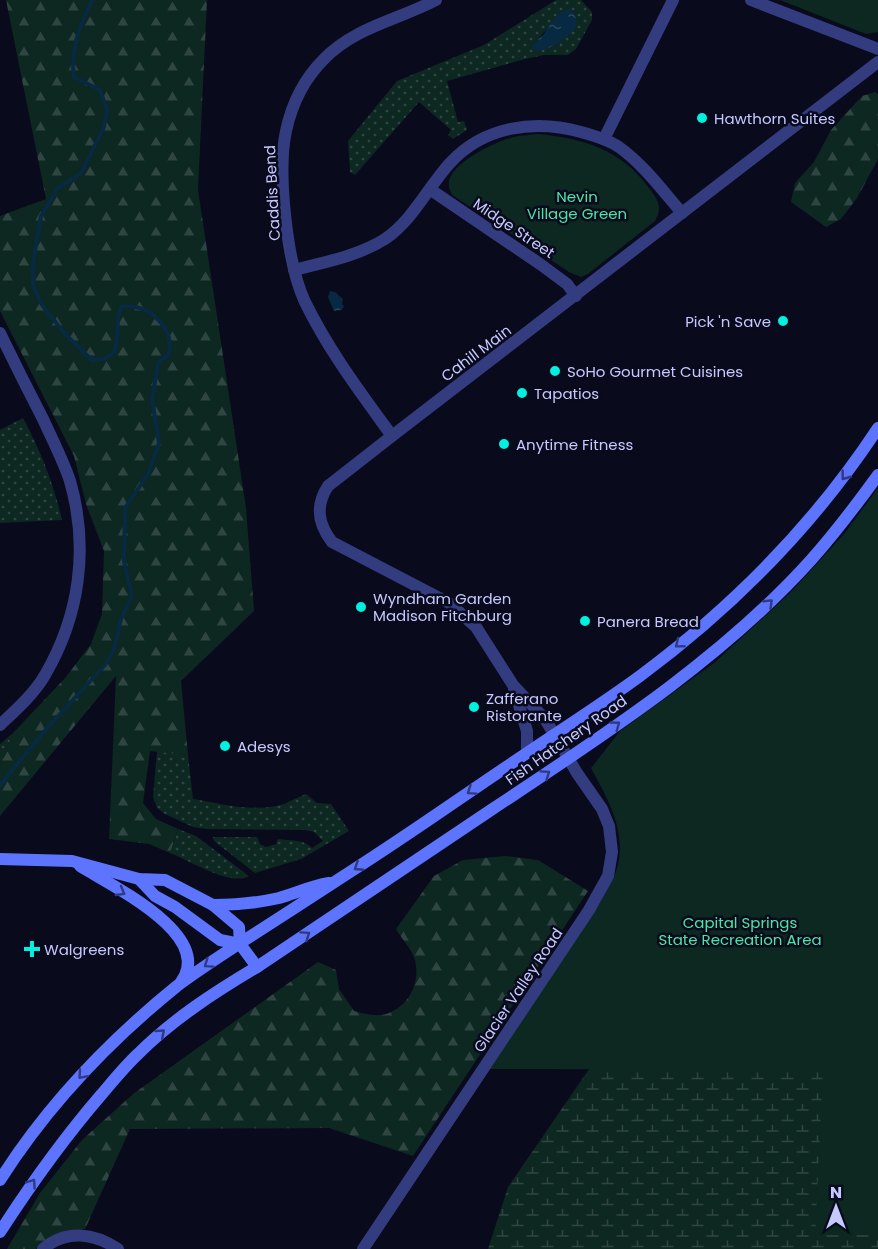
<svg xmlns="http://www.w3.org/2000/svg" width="878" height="1249" font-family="Poppins,sans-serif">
<defs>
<pattern id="grass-dots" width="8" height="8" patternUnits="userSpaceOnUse" patternTransform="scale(1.5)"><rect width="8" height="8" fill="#0d2721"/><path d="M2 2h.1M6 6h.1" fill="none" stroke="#2f4542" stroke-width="1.8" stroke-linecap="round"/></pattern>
<pattern id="forest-firs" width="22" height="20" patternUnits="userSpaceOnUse" patternTransform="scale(1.5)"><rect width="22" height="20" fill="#0d2721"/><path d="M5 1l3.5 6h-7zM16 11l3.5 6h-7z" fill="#2f4542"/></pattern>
<pattern id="wetland-marsh" width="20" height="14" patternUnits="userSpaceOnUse" patternTransform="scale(1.5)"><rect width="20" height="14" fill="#0d2721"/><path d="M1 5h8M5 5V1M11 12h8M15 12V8" fill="none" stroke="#2f4542"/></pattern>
<pattern id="water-ripples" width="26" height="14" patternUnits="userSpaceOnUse" patternTransform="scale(1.5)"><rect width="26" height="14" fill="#082942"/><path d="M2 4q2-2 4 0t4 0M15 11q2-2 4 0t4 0" fill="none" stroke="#2a475e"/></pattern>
</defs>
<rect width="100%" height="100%" fill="#0a0a1d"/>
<g fill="url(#grass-dots)" fill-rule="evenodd">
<path d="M556,0h25l11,12v8l-16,29 -8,6h-24l-19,4 -78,22 11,41 6,-1 3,9 -14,9 -5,-4 3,-5 -32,-28 -64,73 -5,-3 -2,-31 49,-60 87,-36zM561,12l-24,39 -4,-7c11,-10 18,-21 28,-32z"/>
<path d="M23,418c18,34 30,64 39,102l-62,3v-93z"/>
<polygon points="13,733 0,765 0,744"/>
<path d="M157,751l31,4 5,44c29,5 62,14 91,5 7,-3 14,-7 22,-10l11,9 14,1 18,27 -48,28 -46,14 -41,-32 -1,-4h44l3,7 6,3 10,-3 2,-5c12,2 26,0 34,9l11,-7 -9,-9 -9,-2 -99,-1 -13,-2 -28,-13 -8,-6 -4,-11z"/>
<path d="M178,829l18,7 53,40c-19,11 -60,-16 -79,-23z"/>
</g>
<g fill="url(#forest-firs)">
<polygon points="6,0 207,0 198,190 246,508 254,611 181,681 188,755 150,751 143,803 156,819 178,829 170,853 149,844 109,839 116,676 0,816 0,765 13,733 66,677 91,644 102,614 104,551 86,504 74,456 0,311 0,216 46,199"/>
<polygon points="875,92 878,94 878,159 857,198 841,219 826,227 791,202 795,183 814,162 831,130 862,96"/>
<path d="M505,856l33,4 50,31 -175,265 -84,-28 -199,1 -45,100c-22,2 -33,4 -49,20h-29l33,-56 42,-53 51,-46 185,-132 18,8 3,19 15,22c12,3 25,7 37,1 21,-9 30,-34 23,-55 -4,-10 -13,-19 -18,-28l38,-53 29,-16z"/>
</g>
<polygon fill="url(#wetland-marsh)" points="660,966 878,1038 878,1249 488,1249 508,1187"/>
<g fill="#0d2721">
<polygon points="780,0 878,0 878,32 866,34"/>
<path d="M538,134c45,4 84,16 111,54 9,12 14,19 6,33l-67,53 -7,3 -12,-5 -117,-77c-2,-5 -4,-8 -3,-14 4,-19 47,-40 65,-44 8,-2 16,-2 24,-3z"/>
<path d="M878,488v747h-63l8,-165 -333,-1 110,-166c6,-12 14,-24 18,-38 8,-36 -11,-67 -27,-97l29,-37 94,-68 76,-70 54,-59z"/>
</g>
<g fill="url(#water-ripples)">
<path d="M571,9c4,5 8,13 4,19 -6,10 -28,23 -38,23l-4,-3v-4l11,-10 7,-12 10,-10z"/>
<polygon points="330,291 335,292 343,299 342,304 344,306 342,310 334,311 328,297"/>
</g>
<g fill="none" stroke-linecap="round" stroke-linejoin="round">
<path stroke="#082942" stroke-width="4" d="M0,785l48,-58 57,-62 9,-16 7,-30 11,-23 -8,-35 1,-53 23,-34 11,-31 -7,-44 6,-35 3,-5 7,-3c10,-26 -21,-55 -47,-49 -6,13 -1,29 -7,46l-10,6 -12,1 -27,-26 -23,-29 -9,-20v-22l8,-47 17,-28 23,-15 23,-46 3,-17 -7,-20 -26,-13c-4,-30 6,-50 18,-77"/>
<g stroke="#323c7f" stroke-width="12">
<polyline points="751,0 878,49"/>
<polyline points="604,139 673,0"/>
<polyline points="431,190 540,264 567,284 576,296"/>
<path d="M294,270c31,-8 64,-14 91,-31 28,-19 43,-52 65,-76 34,-37 85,-44 131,-31 13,4 26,7 38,15 25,18 43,43 63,66"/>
<path d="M0,333c14,29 28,57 43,86 9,20 20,41 27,62 19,66 10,134 -25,194 -11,19 -29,35 -45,50"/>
<path d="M392,436c-32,-44 -63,-85 -87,-134 -18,-38 -28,-130 -19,-171 6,-28 18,-52 38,-72 31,-32 74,-39 112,-59"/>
<polyline points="514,689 527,731 527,753"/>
<path d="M43,1249c23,-20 51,-16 75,0"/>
<path d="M363,1249l226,-339 19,-34 4,-24 -3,-26 -7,-17 -25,-36 -32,-54 -32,-34 -37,-58 -10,-9 -17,-15 -117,-61c-14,-18 -17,-36 -4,-56l64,-50 486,-374"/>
</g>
<g stroke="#5d74ff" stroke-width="12">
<polyline points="0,859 72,861 139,879 165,880 213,905 239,927 240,944 257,967"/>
<path d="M80,866c30,19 136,69 101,116"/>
<polyline points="139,879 155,896 175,907 220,940 240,944"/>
<path d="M213,905c23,0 44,-2 66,-7 17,-5 32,-12 50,-15"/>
<path d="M0,1180c47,-74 109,-139 177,-194 20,-15 42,-29 63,-43 38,-24 76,-49 113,-73 58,-37 114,-77 171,-115 38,-26 78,-51 116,-79 93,-69 174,-151 238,-248"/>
<path d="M0,1232c31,-48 64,-94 101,-137 12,-14 24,-29 37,-41 35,-35 77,-62 119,-87 79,-53 158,-106 237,-159 110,-73 228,-149 317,-248 24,-27 46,-56 67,-85"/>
</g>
</g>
<defs><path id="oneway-chevron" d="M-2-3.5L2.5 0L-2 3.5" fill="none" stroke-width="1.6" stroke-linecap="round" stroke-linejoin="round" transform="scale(1.5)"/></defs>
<g stroke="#2f3a83">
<use href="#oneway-chevron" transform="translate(845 476) rotate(127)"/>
<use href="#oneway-chevron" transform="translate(769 603) rotate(-44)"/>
<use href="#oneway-chevron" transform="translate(679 644) rotate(141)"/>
<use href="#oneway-chevron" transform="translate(616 725) rotate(-36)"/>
<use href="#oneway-chevron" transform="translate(546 774) rotate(-34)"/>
<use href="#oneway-chevron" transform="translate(471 791) rotate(146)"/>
<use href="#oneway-chevron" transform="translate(358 867) rotate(147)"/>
<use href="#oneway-chevron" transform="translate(121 892) rotate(30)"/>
<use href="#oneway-chevron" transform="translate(306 935) rotate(-34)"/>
<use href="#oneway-chevron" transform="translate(208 964) rotate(145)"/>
<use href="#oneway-chevron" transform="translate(161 1033) rotate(-41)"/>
<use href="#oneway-chevron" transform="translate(82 1075) rotate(131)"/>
<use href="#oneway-chevron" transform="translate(32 1183) rotate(-55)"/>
</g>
<g fill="#00f1df" stroke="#0a0a1d" stroke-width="2">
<circle cx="702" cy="118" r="6"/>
<circle cx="783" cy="321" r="6"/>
<circle cx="555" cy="371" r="6"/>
<circle cx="522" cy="393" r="6"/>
<circle cx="504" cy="444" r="6"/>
<circle cx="361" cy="607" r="6"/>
<circle cx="585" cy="621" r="6"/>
<circle cx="474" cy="707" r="6"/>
<circle cx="225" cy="746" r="6"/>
<path d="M29 940h6v6h6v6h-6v6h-6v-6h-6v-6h6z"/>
</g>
<g text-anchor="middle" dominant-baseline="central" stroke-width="5" stroke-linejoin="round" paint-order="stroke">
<g font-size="15" fill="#c6c9ff" stroke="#0a0a1d" text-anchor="start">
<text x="714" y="118">Hawthorn Suites</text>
<text x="771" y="321" text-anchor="end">Pick 'n Save</text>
<text x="567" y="371">SoHo Gourmet Cuisines</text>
<text x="534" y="393">Tapatios</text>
<text x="516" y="444">Anytime Fitness</text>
<text x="373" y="598">Wyndham Garden<tspan x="373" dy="17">Madison Fitchburg</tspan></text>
<text x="597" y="621">Panera Bread</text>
<text x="486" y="698">Zafferano<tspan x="486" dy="17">Ristorante</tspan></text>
<text x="237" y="746">Adesys</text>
<text x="44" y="949">Walgreens</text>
</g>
<g font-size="15" fill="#c6c9ff" stroke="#0a0a1d">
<text transform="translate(272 193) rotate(-93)">Caddis Bend</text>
<text transform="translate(514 228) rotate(34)">Midge Street</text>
<text transform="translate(476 353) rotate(-37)">Cahill Main</text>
<text transform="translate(566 740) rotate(-35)">Fish Hatchery Road</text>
<text transform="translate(518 990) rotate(-56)">Glacier Valley Road</text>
</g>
<g font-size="15" fill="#4be6a4" stroke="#0a0a1d">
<text x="577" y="196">Nevin<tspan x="577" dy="17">Village Green</tspan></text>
<text x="740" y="922">Capital Springs<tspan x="740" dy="17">State Recreation Area</tspan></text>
</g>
</g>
<g transform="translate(836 1207)" stroke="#0a0a1d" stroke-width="4.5" paint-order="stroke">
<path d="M0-4.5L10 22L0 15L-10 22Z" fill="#c6c9ff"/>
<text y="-9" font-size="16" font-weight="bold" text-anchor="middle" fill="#c6c9ff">N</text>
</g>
</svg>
